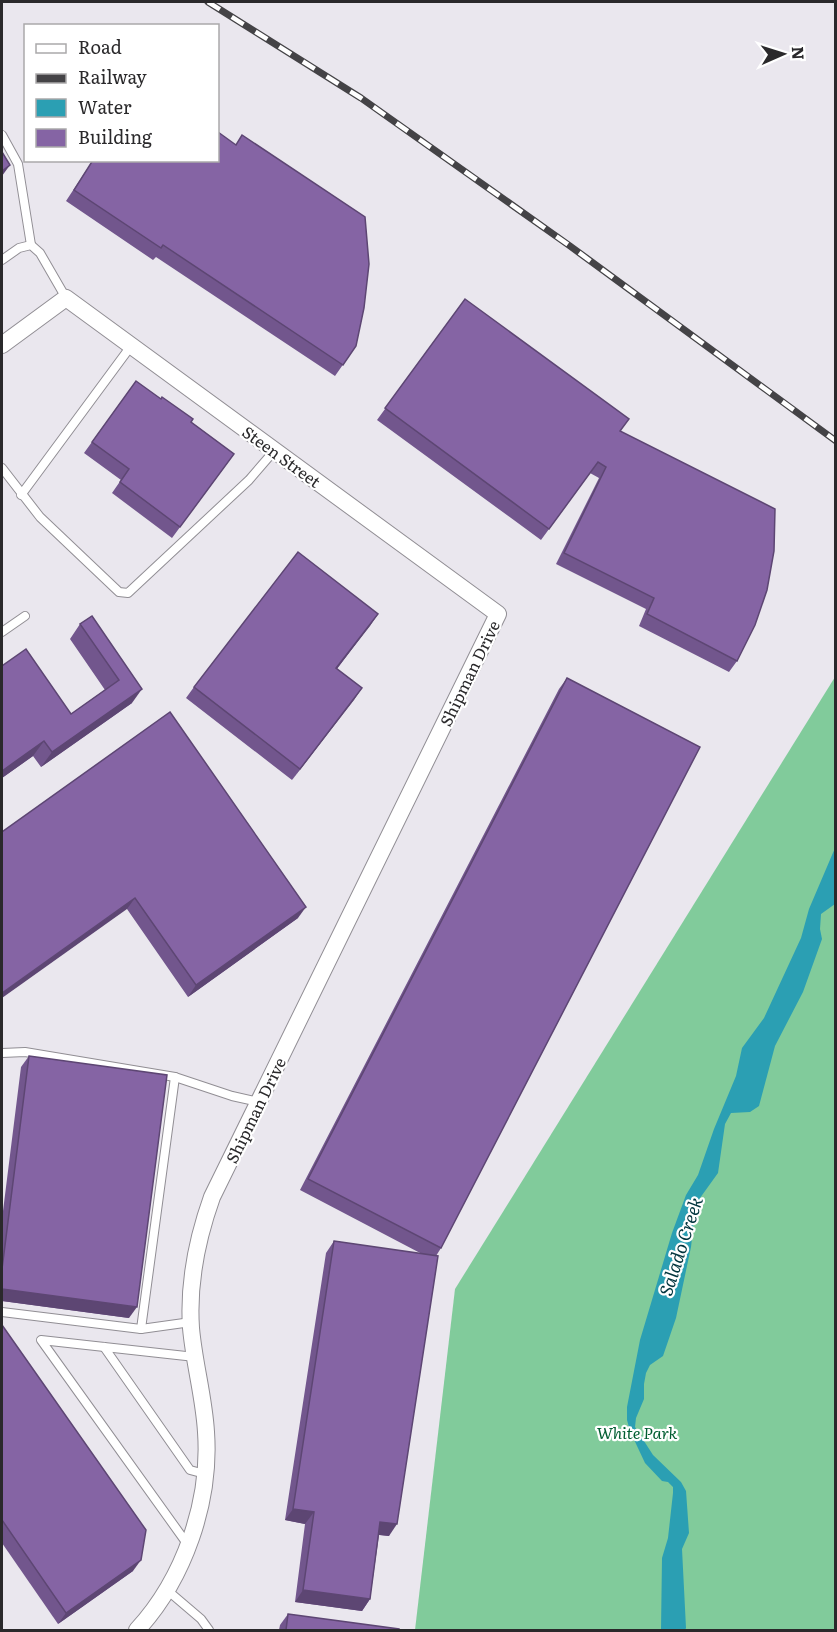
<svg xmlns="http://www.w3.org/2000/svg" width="837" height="1632" font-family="Literata,serif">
<rect width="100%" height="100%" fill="#eae7ee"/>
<polygon fill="#81cb9b" points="835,677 835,1630 415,1630 455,1289"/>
<polygon fill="#2b9fb3" points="835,848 835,904 821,914 820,929 822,939 803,992 775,1046 759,1106 750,1112 731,1113 725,1124 718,1173 700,1198 695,1212 691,1247 676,1318 663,1356 650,1365 646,1373 644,1384 644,1399 636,1418 635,1427 653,1455 681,1482 686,1491 689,1533 682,1549 686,1628 685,1630 661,1630 662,1558 668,1538 673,1493 673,1487 668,1482 662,1481 645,1463 630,1431 627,1420 627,1407 640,1340 672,1233 686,1195 698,1175 714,1129 736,1076 742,1048 764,1018 801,938 809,909"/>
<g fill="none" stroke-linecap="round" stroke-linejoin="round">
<g stroke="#918e94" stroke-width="10">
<g id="lane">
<polyline points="2,135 18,164 31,245"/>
<polyline points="2,260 19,248 31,245 40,253 66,298"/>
<polyline points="2,468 40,517 119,592 128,593 249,480 274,451"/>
<polyline points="21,495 131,346"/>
<polyline points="2,632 25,616"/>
<polyline points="2,1053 25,1052 175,1077 232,1096 259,1102"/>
<polyline points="2,1312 141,1329 191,1322"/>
<polyline points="141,1329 175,1077"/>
<polyline points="104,1347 190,1470 205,1474"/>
<polyline points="188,1545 41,1340 195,1357"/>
<polyline points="167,1590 201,1619 209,1630"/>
</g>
</g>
<g stroke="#918e94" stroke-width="18">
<path id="street" d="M2,345l64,-47 432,316 -286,583c-15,42 -24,86 -21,131 3,35 13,69 15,104 5,70 -22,147 -69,198"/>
</g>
<use href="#lane" stroke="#fff" stroke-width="8"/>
<use href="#street" stroke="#fff" stroke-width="16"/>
<g stroke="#444346" stroke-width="7">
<polyline id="rail" points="208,2 361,98 570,246 836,441"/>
</g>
<use href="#rail" stroke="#fff" stroke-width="4.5" stroke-dasharray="14" stroke-linecap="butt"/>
</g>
<g fill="#72568d">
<polygon points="93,160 356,346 335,376 156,257 153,260 66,201"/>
<polygon points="465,299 620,431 737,661 729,672 639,626 646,609 556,564 599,478 590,473 541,540 377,420"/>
<polygon points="136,381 234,454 172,538 112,493 121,480 84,453"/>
<polygon points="378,614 337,669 362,688 292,780 186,698 194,687"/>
<polygon points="92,616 132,703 41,767 33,756 2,778 2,666 71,714 105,690 70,639 80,624"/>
<polygon points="567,678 441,1248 436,1256 389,1536 379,1535 370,1599 362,1611 295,1602 305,1524 285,1520 326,1253 334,1241 422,1254 300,1190 559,689"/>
<polygon points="2,832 298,918 188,997 127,909"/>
<polygon points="29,1056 129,1318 2,1301 2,1219 21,1067"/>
<polygon points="2,1325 133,1571 58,1624 2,1543"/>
<polygon points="288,1614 399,1630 279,1630 280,1625"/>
</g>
<g fill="#5d4673">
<polygon points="10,165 2,176 2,177 2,171"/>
<polygon points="378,614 370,626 328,680 336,668"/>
<polygon points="362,688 354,700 292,780 300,769"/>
<polygon points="142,689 132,703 41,767 52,752"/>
<polygon points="44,741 33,756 2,778 2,771"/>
<polygon points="135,898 127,909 2,998 2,993"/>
<polygon points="306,907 298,918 188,997 196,985"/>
<polygon points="2,1289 137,1307 129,1318 2,1301"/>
<polygon points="293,1509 314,1512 305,1524 285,1520"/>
<polygon points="380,1522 397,1524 389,1536 372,1534"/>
<polygon points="141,1560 133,1571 58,1624 66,1613"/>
<polygon points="303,1590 370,1599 362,1611 295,1602"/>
</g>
<g fill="#8564a4" stroke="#5d4673" stroke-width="1.5">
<polygon points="218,132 236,145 242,135 365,217 369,264 364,308 356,346 343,365 163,245 161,248 74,190 93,160 218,160"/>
<polygon points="2,152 10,165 2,171"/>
<polygon points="465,299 629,419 620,431 775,509 774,551 767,590 755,625 737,661 647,614 654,598 564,553 606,467 598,462 549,529 385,408"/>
<polygon points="136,381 161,399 162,397 193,419 191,422 234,454 180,527 120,482 129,469 92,442"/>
<polygon points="298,552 378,614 336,668 362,688 300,769 194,687"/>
<polygon points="92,616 142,689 52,752 44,741 2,771 2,666 26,649 71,714 119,680 80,624"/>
<polygon points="567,678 700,747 441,1248 308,1179"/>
<polygon points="170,712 306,907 196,985 135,898 2,993 2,832"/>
<polygon points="29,1056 167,1075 137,1307 2,1289 2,1269"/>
<polygon points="334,1241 438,1256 397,1524 380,1522 370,1599 303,1590 314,1512 293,1509"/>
<polygon points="2,1325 146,1530 141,1560 66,1613 2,1520"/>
<polygon points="288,1614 399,1629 399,1630 286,1630"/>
</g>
<g text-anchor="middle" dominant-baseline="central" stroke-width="4.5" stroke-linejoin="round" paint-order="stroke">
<g font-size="16" fill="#2a292b" stroke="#fff">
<text transform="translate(282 456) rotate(36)">Steen Street</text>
<text transform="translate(469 673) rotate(-64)">Shipman Drive</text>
<text transform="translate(255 1110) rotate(-64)">Shipman Drive</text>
</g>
<g font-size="16" font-style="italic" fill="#005d31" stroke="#fff">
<text x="637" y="1432">White Park</text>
</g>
<g font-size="18" font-style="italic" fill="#00343d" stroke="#fff">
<text transform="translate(680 1246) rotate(-72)">Salado Creek</text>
</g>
</g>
<rect width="837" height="1632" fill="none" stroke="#2a292b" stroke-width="6"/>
<rect x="24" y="24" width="195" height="138" fill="#ffffff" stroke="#aaa9aa" stroke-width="1.5"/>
<rect x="36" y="44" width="30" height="9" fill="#ffffff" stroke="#aaa9aa" stroke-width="1.5"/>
<text x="78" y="54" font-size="18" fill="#2a292b">Road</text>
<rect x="36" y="74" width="30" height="9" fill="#444346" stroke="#aaa9aa" stroke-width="1.5"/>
<text x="78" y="84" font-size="18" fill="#2a292b">Railway</text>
<rect x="36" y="99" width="30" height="18" fill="#2b9fb3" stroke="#aaa9aa" stroke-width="1.5"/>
<text x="78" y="114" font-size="18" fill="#2a292b">Water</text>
<rect x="36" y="129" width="30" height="18" fill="#8564a4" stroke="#aaa9aa" stroke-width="1.5"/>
<text x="78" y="144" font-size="18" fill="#2a292b">Building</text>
<g transform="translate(783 54) rotate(87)" stroke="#ffffff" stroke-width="4.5" paint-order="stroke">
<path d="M0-4.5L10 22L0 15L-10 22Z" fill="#2a292b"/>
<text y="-9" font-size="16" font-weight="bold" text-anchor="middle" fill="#2a292b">N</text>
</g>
</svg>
